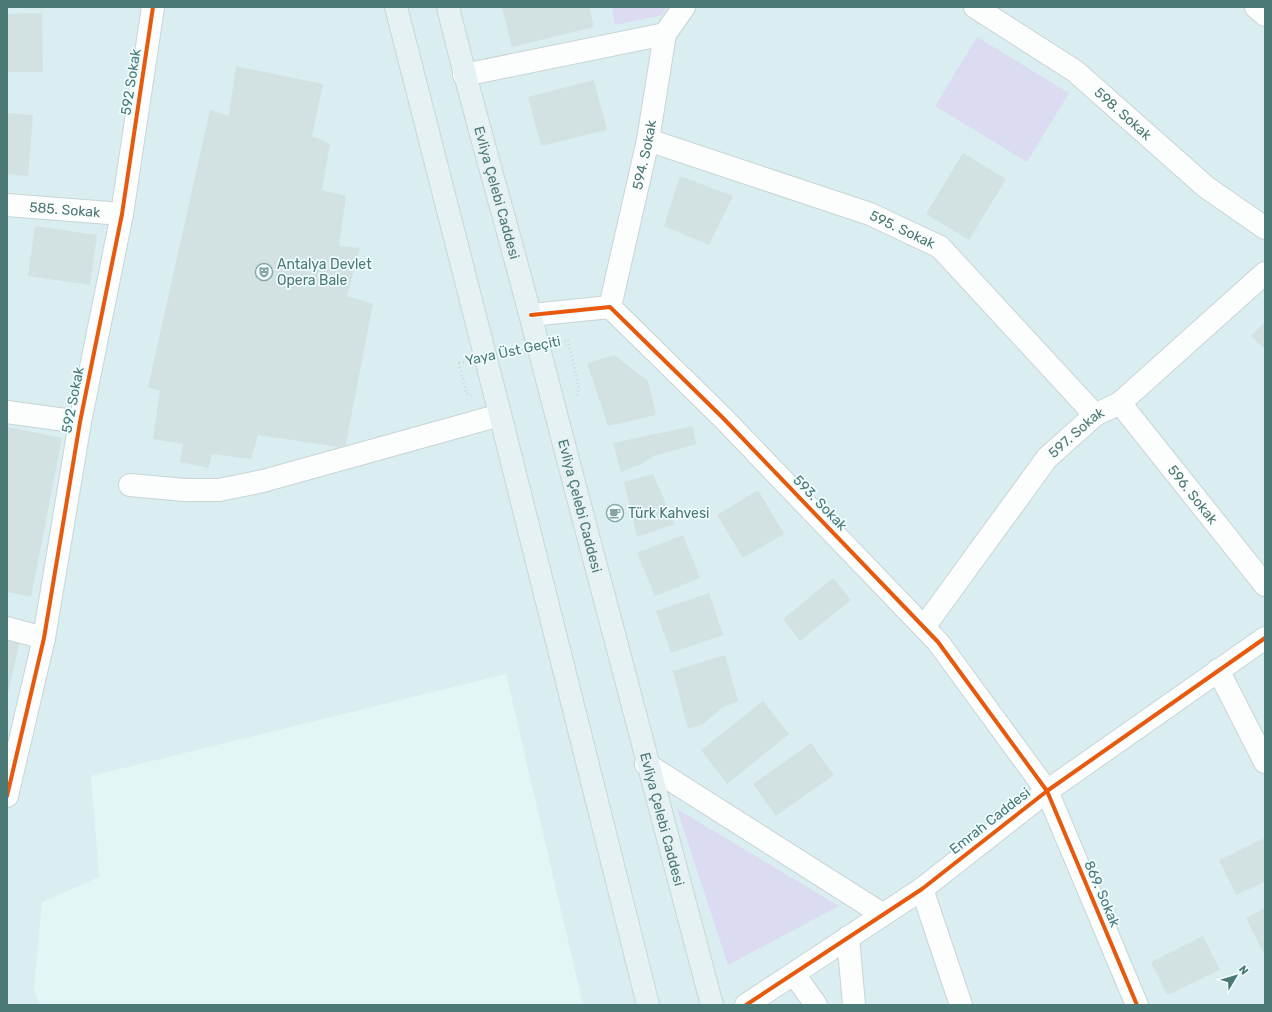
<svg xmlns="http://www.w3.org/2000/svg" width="1272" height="1012" font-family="Rubik,sans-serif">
<rect width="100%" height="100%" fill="#eef6f8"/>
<rect fill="#daedf0" x="7" y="7" width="1258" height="998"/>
<polygon fill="#e2f7f5" points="506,674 583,1005 40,1005 34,989 42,902 99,877 91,776"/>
<g fill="#dbdcf1">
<polygon points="612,7 667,7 662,15 615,25"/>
<polygon points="977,37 1069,93 1027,162 935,106"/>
<polygon points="677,809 839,906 728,965"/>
</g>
<g fill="#d2e2e2">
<polygon points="502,7 589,7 594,27 512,47"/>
<polygon points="42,13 43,72 7,72 7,14"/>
<polygon points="236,66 323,84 312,136 330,144 322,190 346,196 339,246 360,248 347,296 373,304 345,448 258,435 251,459 212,454 209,468 180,462 183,444 153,439 160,391 148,387 210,110 229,116"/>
<polygon points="594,80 607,130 541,146 528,97"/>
<polygon points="7,113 33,115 28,176 7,174"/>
<polygon points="963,153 1006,179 969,240 926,214"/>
<polygon points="680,176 733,196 709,245 664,226"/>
<polygon points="35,226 97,235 90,285 28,276"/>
<polygon points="1265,322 1265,349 1251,336"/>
<polygon points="614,355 648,381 656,415 608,426 587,363"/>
<polygon points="693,426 696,444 654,456 643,463 621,472 613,443"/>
<polygon points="7,427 62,438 31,597 7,592"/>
<polygon points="653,474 675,524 637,537 624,482"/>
<polygon points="758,490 784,534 743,558 717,515"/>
<polygon points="683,535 700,578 655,596 637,553"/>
<polygon points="833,578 851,600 800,641 783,619"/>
<polygon points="709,593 723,635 671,653 656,611"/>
<polygon points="7,638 20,640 8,693 7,693"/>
<polygon points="725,655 738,701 722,708 703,724 688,729 673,671"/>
<polygon points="763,701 789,734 727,784 701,750"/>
<polygon points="811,743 834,775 776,816 753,784"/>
<polygon points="1265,838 1265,882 1236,895 1219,860"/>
<polygon points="1265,908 1265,951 1263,952 1246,918"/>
<polygon points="1203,936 1220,970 1167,995 1151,962"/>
</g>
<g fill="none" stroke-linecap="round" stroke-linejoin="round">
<g stroke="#c9d4d5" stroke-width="24">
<g id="minor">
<path id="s1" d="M975,7l100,64 131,116 59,41"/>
<polyline points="1256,7 1265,15"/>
<polyline points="464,75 665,34"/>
<path id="s2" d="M648,140l222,74 70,33 155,168"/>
<path id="s3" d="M7,205l115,9"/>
<path id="s4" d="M610,307l38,-167 17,-106 19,-27"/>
<polyline points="531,315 610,307 723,418 938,642 1047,791 1137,1005"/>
<path id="s5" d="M1120,403l145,182"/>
<polyline points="7,412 80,422"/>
<polyline points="130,485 185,490 219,490 263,481 500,415"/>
<path id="s6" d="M924,627l123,-169 48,-43 25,-12 145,-130"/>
<polyline points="7,628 44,638"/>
<polyline points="1218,670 1265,762"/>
<polyline points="646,764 882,914"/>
<polyline points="7,796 44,638 80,422 122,214 153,7"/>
<polyline points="922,889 961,1005"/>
<polyline points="848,937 854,1005"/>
<polyline points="794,974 816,1005"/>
<polyline points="746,1005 922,889 1047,791 1265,638"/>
</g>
</g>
<g stroke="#c7d7d6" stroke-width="24">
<g id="major">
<polyline points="396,7 499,410 648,1005"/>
<path id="s7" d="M448,7c25,104 56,207 83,311 60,229 119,458 181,687"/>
</g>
</g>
<g stroke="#c9d8d6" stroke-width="2.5" stroke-dasharray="1 3" stroke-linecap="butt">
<polyline points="568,340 579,389 576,398"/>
<polyline points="459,363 466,393 471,396"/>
</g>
<use href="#minor" stroke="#fcfefe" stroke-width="22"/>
<use href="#major" stroke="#e6f1f3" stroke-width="22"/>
<polyline stroke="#c9d8d6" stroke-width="2.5" stroke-dasharray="1 3" stroke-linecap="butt" points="459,363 568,340"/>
<g stroke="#f0fdff" stroke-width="6">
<g id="cycleway">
<polyline points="531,315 610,307 723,418 938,642 1047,791 1137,1005"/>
<polyline points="7,796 44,638 80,422 122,214 153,7"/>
<polyline points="746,1005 922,889 1047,791 1265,638"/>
</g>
</g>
<use href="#cycleway" stroke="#e8590c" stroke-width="4"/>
</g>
<defs>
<g id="theatre-ring" transform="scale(0.9)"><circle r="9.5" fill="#f0fdff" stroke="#84a5a3" stroke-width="1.5"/><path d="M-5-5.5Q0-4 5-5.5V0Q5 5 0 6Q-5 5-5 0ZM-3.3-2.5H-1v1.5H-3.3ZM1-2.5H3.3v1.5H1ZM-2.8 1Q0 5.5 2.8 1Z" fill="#84a5a3"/></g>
<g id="cafe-ring" transform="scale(0.9)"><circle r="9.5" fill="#f0fdff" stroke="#84a5a3" stroke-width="1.5"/><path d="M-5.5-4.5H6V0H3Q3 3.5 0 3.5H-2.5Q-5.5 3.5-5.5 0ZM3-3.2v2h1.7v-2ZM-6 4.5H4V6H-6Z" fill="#84a5a3"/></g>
</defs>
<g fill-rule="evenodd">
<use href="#theatre-ring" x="264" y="272"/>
<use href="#cafe-ring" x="615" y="513"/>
</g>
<g text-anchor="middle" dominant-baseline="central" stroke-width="3.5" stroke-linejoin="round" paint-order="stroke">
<g font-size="14" fill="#4b7975" stroke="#f0fdff">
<text transform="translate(131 82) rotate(-81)">592 Sokak</text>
<text stroke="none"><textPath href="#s1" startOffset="183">598. Sokak</textPath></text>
<text stroke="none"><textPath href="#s4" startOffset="156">594. Sokak</textPath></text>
<text stroke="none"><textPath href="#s7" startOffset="192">Evliya Çelebi Caddesi</textPath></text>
<text stroke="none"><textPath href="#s3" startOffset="58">585. Sokak</textPath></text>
<text stroke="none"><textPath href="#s2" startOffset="270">595. Sokak</textPath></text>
<text transform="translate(513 351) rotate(-12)">Yaya Üst Geçiti</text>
<text transform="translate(73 400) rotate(-79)">592 Sokak</text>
<text stroke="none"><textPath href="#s6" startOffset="248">597. Sokak</textPath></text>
<text stroke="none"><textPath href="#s5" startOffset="117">596. Sokak</textPath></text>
<text transform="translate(820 503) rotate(46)">593. Sokak</text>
<text stroke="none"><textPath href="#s7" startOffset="516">Evliya Çelebi Caddesi</textPath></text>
<text stroke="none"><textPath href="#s7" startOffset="840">Evliya Çelebi Caddesi</textPath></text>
<text transform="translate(990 821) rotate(-38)">Emrah Caddesi</text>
<text transform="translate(1102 894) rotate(67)">869. Sokak</text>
</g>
<g font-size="14" fill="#4b7975" stroke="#f0fdff" text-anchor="start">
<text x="277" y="264">Antalya Devlet<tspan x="277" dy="16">Opera Bale</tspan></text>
<text x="628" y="513">Türk Kahvesi</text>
</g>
</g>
<rect width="1272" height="1012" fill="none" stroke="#4b7975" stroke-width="16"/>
<g transform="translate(1236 976) rotate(52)" stroke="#f0fdff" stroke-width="3" paint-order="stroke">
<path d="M0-3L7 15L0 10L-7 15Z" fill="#4b7975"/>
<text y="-6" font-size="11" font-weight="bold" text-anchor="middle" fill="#4b7975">N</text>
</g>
</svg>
